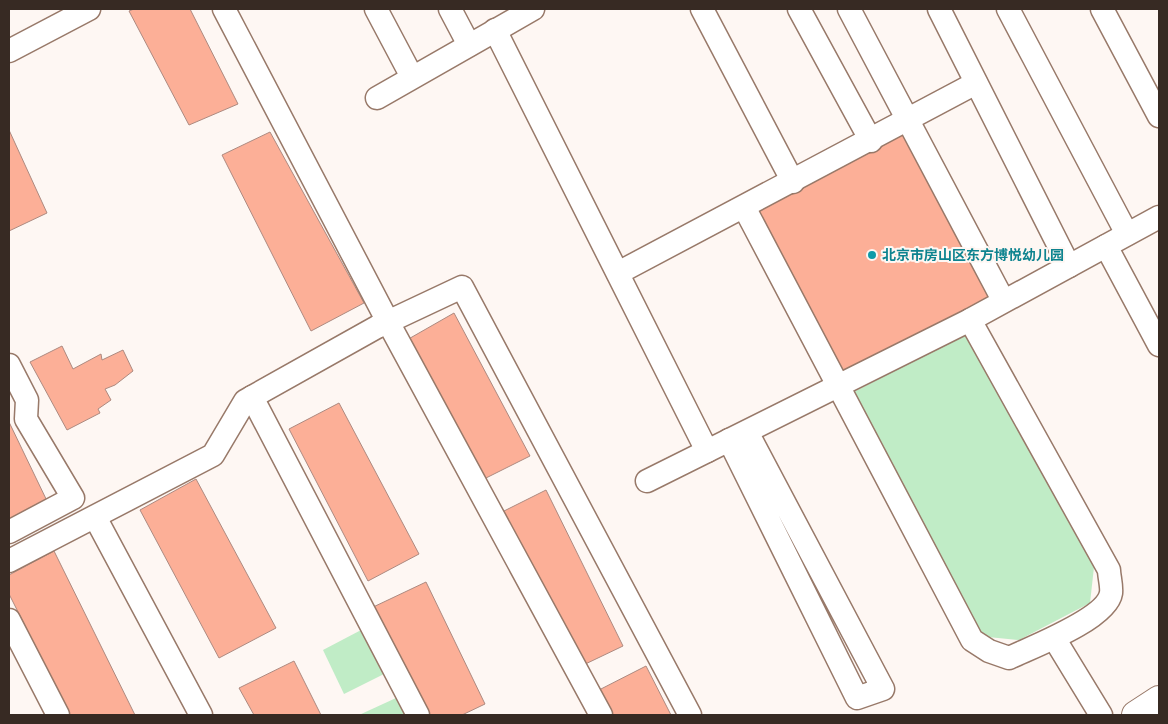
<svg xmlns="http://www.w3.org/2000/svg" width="1168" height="724" font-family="Figtree,'Noto Sans SC',sans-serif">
<rect width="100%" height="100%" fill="#fef7f3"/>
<g fill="#c0ecc6">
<polygon points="965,334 1094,567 1090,603 1019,640 978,636 850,394"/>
<polygon points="363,629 386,673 344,694 323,650"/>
<polygon points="396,698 405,715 359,715"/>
</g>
<g fill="#fcaf97" stroke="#ad8a80">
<polygon points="134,9 190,9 238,104 189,125 129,11"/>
<polygon points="9,130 47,213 9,231"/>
<polygon points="906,130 993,299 840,380 751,210"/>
<polygon points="270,132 364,303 311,331 222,155"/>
<polygon points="454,313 530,456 478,482 405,341"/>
<polygon points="62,346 73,369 101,354 102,360 123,350 133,371 115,385 105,389 111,400 98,409 100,413 67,430 30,362"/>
<polygon points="339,403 419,554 368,581 289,429"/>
<polygon points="9,422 48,503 9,521"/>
<polygon points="196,479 276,628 219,658 140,510"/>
<polygon points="546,490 623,646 577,668 498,514"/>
<polygon points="54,551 135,715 70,715 9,594 9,575"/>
<polygon points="426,582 485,704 462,715 425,715 369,609"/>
<polygon points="294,661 321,715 254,715 239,688"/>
<polygon points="646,666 671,715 609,715 597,691"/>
</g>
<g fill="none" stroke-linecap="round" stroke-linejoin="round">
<g stroke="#987969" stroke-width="25">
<g id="street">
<polyline points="224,9 388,322 601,715"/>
<polyline points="376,9 412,77"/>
<polyline points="450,9 469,45"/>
<polyline points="702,9 793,182"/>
<polyline points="799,9 871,141"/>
<polyline points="849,9 1003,300"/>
<polyline points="939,9 1069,266"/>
<polyline points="1008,9 1127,234"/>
<polyline points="1102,9 1159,116"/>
<polyline points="495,30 707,451"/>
<polyline points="9,51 89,9"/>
<polyline points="377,98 533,9"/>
<path d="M744,207l228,433 17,11 20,7c23,-11 98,-39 102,-65 1,-7 -2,-17 -2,-23l-139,-250"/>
<polyline points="1106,246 1159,345"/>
<polyline points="618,273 976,83"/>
<polyline points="9,365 27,400 26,419 73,498 9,532"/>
<polyline points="252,397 418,715"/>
<polyline points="729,440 857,698 883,689 747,432"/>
<polyline points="647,481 970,320 1159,217"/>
<polyline points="95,517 201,715"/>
<polyline points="9,561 213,455 245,401 377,327 462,287 690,715"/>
<polyline points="9,620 58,715"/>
<polyline points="1054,638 1101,715"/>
</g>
</g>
<g stroke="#987969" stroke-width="30">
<polyline id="secondary" points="1136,715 1159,700"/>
</g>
<use href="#street" stroke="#fff" stroke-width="22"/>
<use href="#secondary" stroke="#fff" stroke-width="28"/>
</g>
<circle fill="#0f9aa8" stroke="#fef7f3" stroke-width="2" cx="872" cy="255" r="5"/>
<g text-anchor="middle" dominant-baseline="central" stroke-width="4" stroke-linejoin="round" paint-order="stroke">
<g font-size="14" font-weight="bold" fill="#0d838f" stroke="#fef7f3" text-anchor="start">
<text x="882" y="255">北京市房山区东方博悦幼儿园</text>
</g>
</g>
<rect width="1168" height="724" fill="none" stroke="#372a23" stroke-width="20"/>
</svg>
